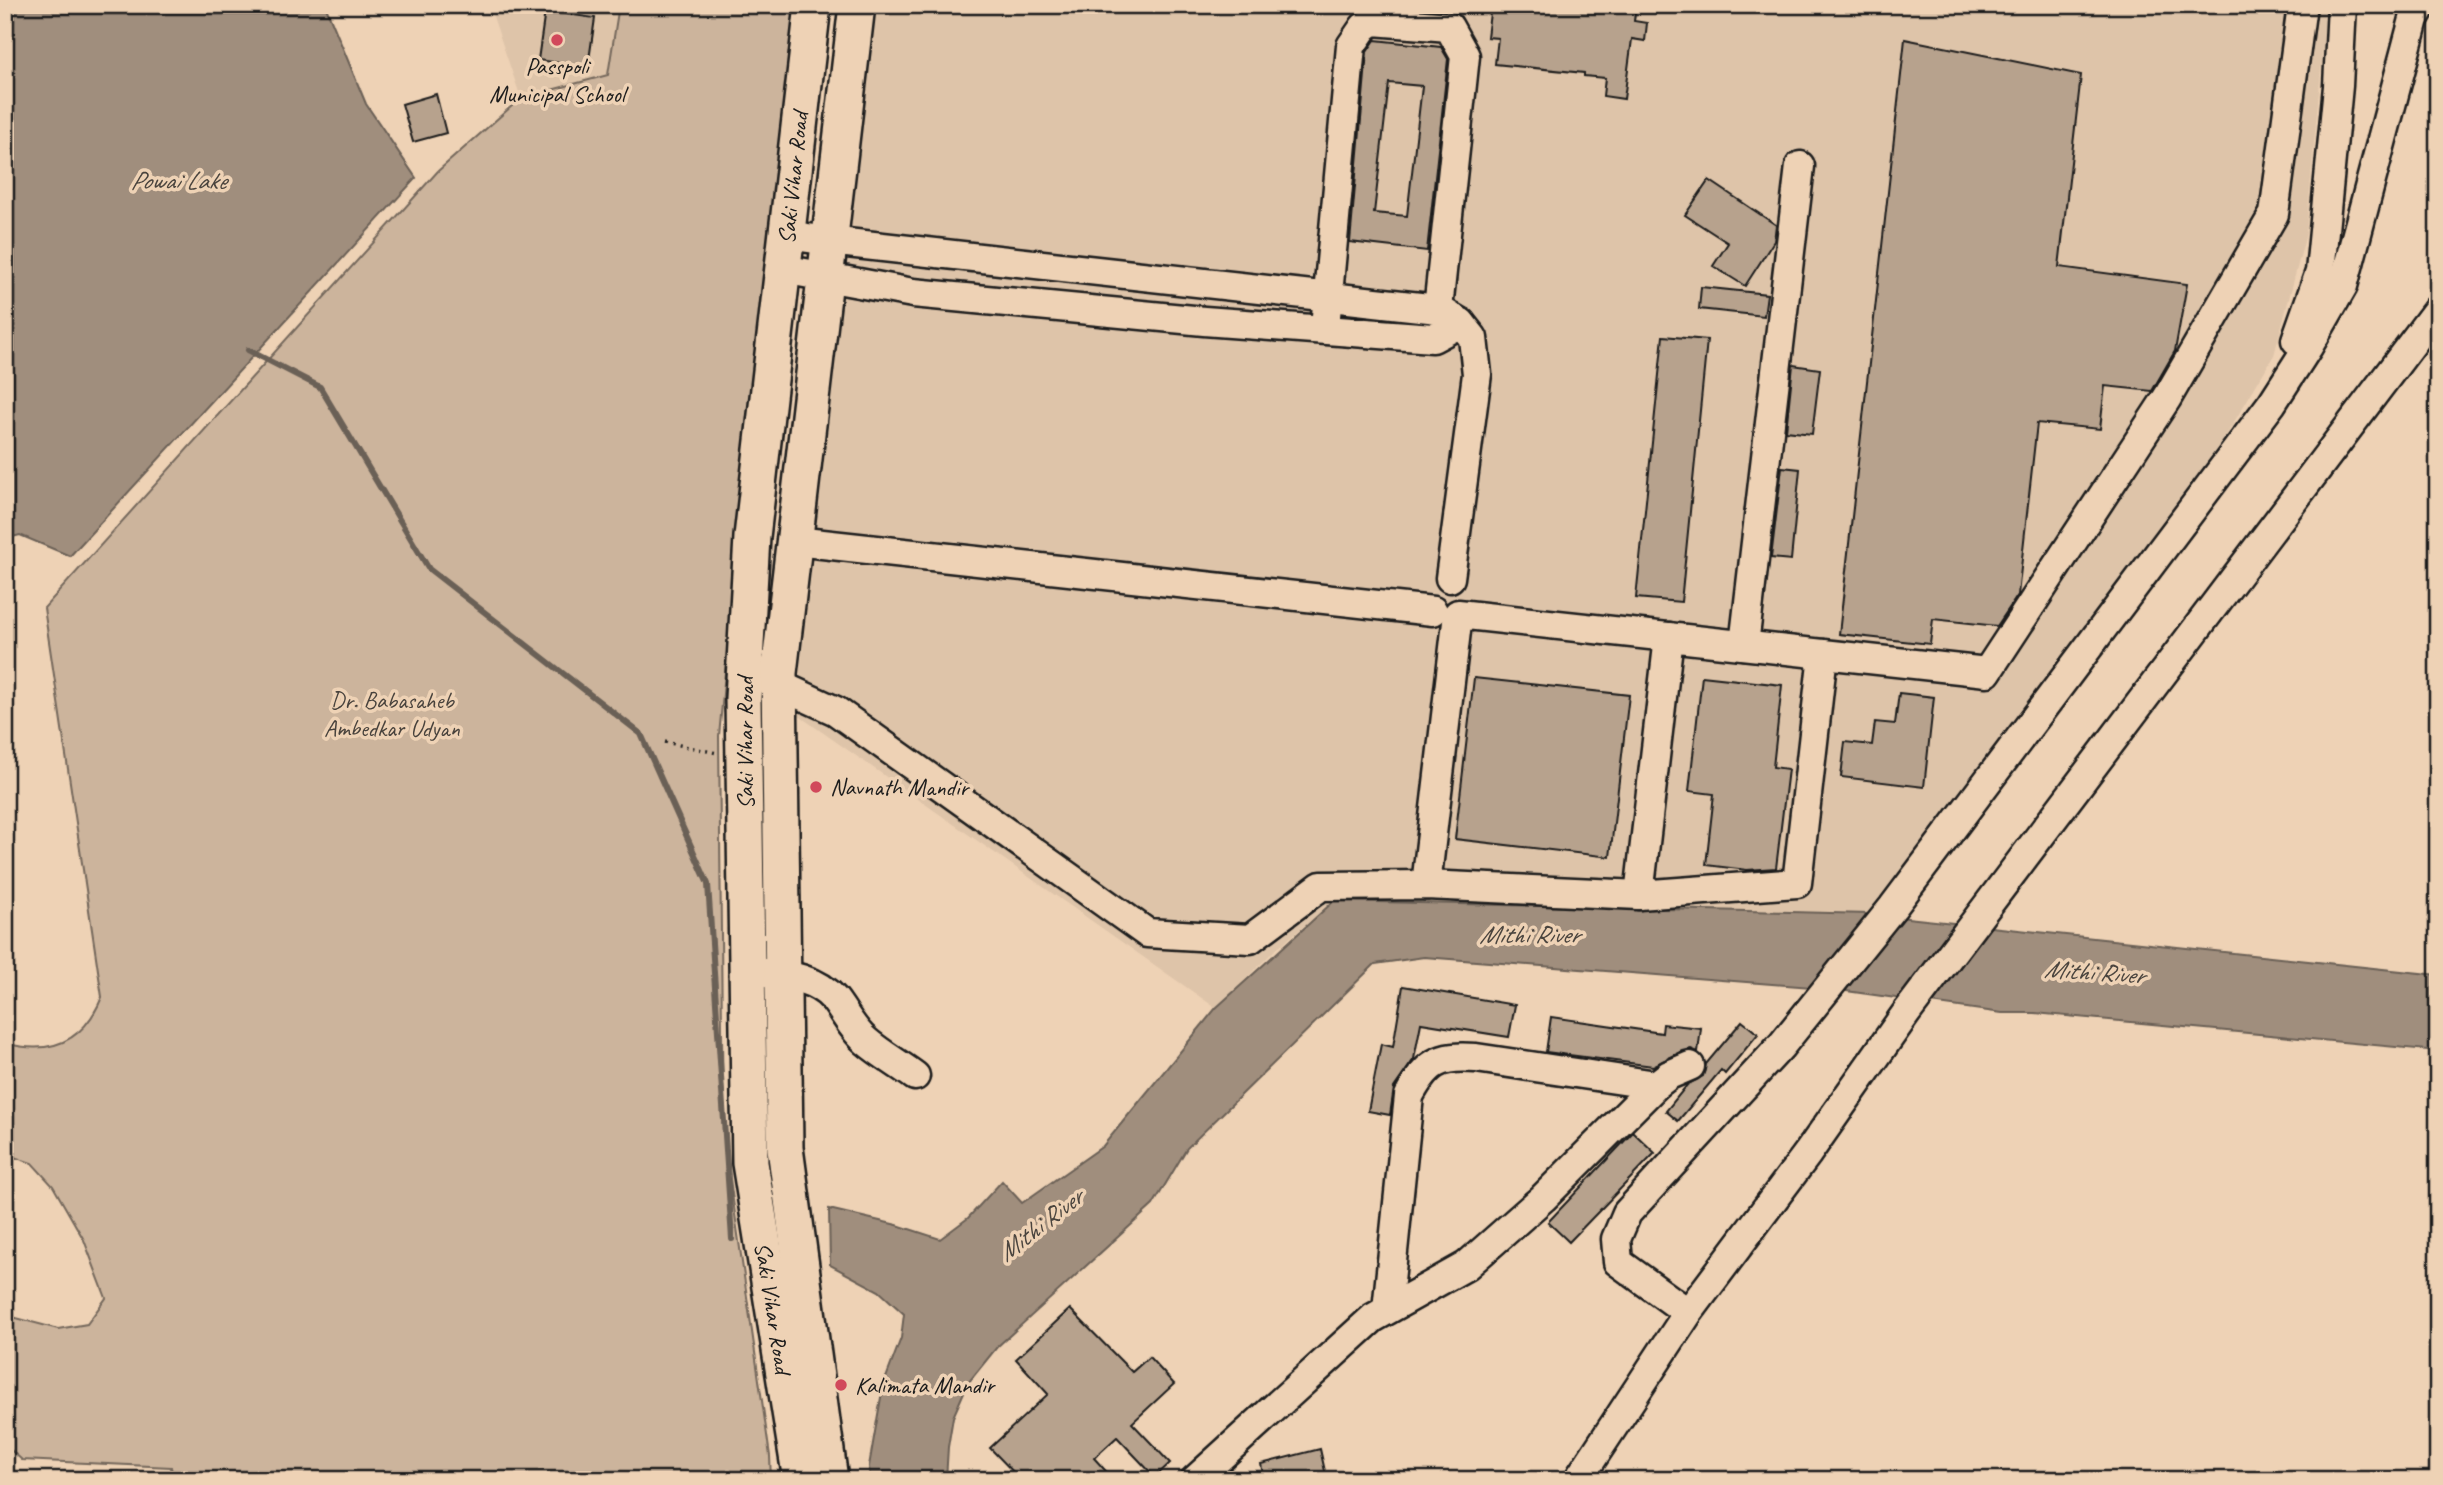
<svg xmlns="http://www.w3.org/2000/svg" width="2443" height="1485" font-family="Caveat,sans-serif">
<rect width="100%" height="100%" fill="#eed2b5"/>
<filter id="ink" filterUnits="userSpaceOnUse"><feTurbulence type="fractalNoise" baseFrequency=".0143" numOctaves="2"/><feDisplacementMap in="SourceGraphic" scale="14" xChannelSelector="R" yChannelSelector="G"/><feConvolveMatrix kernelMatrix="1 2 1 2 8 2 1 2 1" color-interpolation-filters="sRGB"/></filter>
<g filter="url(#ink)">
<g fill="#dec4a9">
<polygon points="489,5 619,5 608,75 521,98"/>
<polygon points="876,5 2327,5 2306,234 2274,355 2221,444 1870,914 1334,901 1274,951 1216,1008 795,713"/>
</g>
<path fill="#ccb49c" stroke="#74685c" stroke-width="2" d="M619,5h201l-77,476 -24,255 4,395 47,325 1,24h-598l-2,-13 -149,-7 -17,-15v-130l53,14 29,-5 19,-26 -22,-58 -31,-54 -21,-23 -27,-9v-111c46,13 79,-2 97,-46l-58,-389 394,-437 83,-73 87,-23z"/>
<g fill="#a08e7d" stroke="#6b6056" stroke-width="2">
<polygon points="5,5 325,5 366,104 416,178 70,556 20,535 5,539"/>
<polygon points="1334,901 1870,914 2438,975 2438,1051 2035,1013 2002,1013 1825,988 1424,957 1375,964 1187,1148 1153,1205 997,1347 968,1383 953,1417 948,1447 946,1480 870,1480 869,1466 883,1386 901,1338 904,1314 879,1291 830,1265 829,1209 897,1225 940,1239 968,1218 1002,1181 1022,1203 1103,1146 1216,1008"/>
</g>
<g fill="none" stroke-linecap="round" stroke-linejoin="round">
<polyline stroke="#6b6056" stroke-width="6" points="248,350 320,387 429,569 641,734 708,884 732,1239"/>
</g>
<g fill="#b7a28d" stroke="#1c1c1c" stroke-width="2" fill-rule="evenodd">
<polygon points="1491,5 1636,5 1634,21 1647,23 1645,41 1632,39 1624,99 1603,96 1605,78 1584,76 1584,73 1495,64 1498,38 1487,37"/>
<polygon points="545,11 595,18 588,67 538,60"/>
<polygon points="1905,39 2081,75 2059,267 2187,284 2175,351 2152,391 2105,386 2100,429 2037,423 2018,595 1997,626 1933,619 1930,644 1839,634"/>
<path d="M1375,40l66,7 7,12 -21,192 -77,-9 17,-190zM1389,83l33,3 -15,130 -33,-3z"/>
<polygon points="436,94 446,133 413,142 402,104"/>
<polygon points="1709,180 1776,225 1774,241 1745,286 1713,266 1728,243 1685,215"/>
<polygon points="1701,287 1767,294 1764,316 1699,309"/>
<polygon points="1663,336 1707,340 1681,602 1636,598"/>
<polygon points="1793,365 1820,369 1812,434 1786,431"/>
<polygon points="1782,467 1800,469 1791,560 1771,558"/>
<polygon points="1702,676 1782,685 1773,767 1788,769 1776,868 1747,870 1706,865 1714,794 1689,791"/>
<polygon points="1474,678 1629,695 1610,857 1455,839"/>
<polygon points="1899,693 1934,697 1924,787 1841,777 1845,742 1872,745 1875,722 1895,724"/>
<polygon points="1403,986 1515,1005 1509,1037 1421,1023 1414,1059 1394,1088 1390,1115 1368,1111 1381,1044 1393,1047"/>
<polygon points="1551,1017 1662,1033 1663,1024 1701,1028 1698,1052 1691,1049 1683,1051 1653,1066 1546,1052"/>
<polygon points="1742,1021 1758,1034 1725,1074 1721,1070 1678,1121 1666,1111 1687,1085 1703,1076 1706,1064"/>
<polygon points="1633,1132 1655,1153 1569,1242 1548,1222"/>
<polygon points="1070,1309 1132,1372 1149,1357 1174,1384 1132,1423 1170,1463 1155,1477 1117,1437 1094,1458 1114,1480 1021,1480 990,1448 1048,1394 1016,1359"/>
<polygon points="1320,1449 1327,1480 1264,1480 1261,1464"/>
</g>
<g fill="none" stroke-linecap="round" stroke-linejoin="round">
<g stroke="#1c1c1c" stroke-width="33">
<g id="minor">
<polyline points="783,269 913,293 1204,321 1433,338 1461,323 1438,309 829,241 787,235"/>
<polyline points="1326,316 1351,46 1364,27 1373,21 1449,27 1465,56 1438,309"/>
<polyline points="2296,340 2320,272 2338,86 2342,5"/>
<polyline points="795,541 1433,611"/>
<polyline points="1450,578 1477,374 1473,338 1461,323"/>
<polyline points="1744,645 1800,166"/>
<polyline points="762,677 836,711 1147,933 1250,939 1321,886 1426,885 1639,895 1797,883 1823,654"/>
<polyline points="1426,885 1458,614 1987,672 2167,398 2274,214 2302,5"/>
<polyline points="1639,895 1669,637"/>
<path d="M765,973c23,1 53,7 69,26 11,14 18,30 32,42 15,13 33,23 49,35"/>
<polyline points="1676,1304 1618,1262 1616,1239 1627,1213 1781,1046 1893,907 2272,403 2308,347 2343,286 2414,19 2422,5"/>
<path d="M1387,1310l22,-214c18,-33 29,-41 67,-38l180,27"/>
<polyline points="1195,1480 1373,1318 1466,1266 1543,1198 1656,1085 1669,1075 1690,1066"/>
<polyline points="1578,1480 1688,1313 1808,1153 1907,1012 2438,309"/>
</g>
</g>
<g stroke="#1c1c1c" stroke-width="40">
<g id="major">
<polyline points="801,1480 750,1163 743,698 752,537 813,5"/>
<polyline points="830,1480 785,1148 779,673 857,5"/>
</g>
</g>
<polyline stroke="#1c1c1c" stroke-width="3.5" stroke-dasharray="2 5" stroke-linecap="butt" points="665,742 717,753"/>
<use href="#minor" stroke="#eed2b5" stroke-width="28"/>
<use href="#major" stroke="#eed2b5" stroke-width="35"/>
</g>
</g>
<g fill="#d1495b" stroke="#eed2b5" stroke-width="2.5">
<circle cx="557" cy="40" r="7"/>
<circle cx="816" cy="787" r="7"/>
<circle cx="841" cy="1385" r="7"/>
</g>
<g text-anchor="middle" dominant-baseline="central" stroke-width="7" stroke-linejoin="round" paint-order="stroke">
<g font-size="24" fill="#1c1c1c" stroke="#eed2b5" text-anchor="start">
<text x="557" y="66" text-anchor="middle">Passpoli<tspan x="557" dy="28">Municipal School</tspan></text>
<text x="830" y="787">Navnath Mandir</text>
<text x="855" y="1385">Kalimata Mandir</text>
</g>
<g font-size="24" fill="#1c1c1c" stroke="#eed2b5">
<text transform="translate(793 178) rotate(-84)">Saki Vihar Road</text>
<text transform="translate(745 743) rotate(-90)">Saki Vihar Road</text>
<text transform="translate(773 1308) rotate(81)">Saki Vihar Road</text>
</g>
<g font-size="24" fill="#48423c" stroke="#eed2b5">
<text x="392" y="700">Dr. Babasaheb<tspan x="392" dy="28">Ambedkar Udyan</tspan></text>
</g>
<g font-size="26" font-style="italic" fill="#4a443e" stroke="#eed2b5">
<text x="178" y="180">Powai Lake</text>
<text x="1529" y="934">Mithi River</text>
<text transform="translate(2094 972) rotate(4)">Mithi River</text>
<text transform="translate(1040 1225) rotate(-38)">Mithi River</text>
</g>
</g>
<rect width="2443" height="1485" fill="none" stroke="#eed2b5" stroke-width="28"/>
<rect x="14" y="14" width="2415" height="1457" fill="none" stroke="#1c1c1c" stroke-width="2.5" filter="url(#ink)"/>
</svg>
